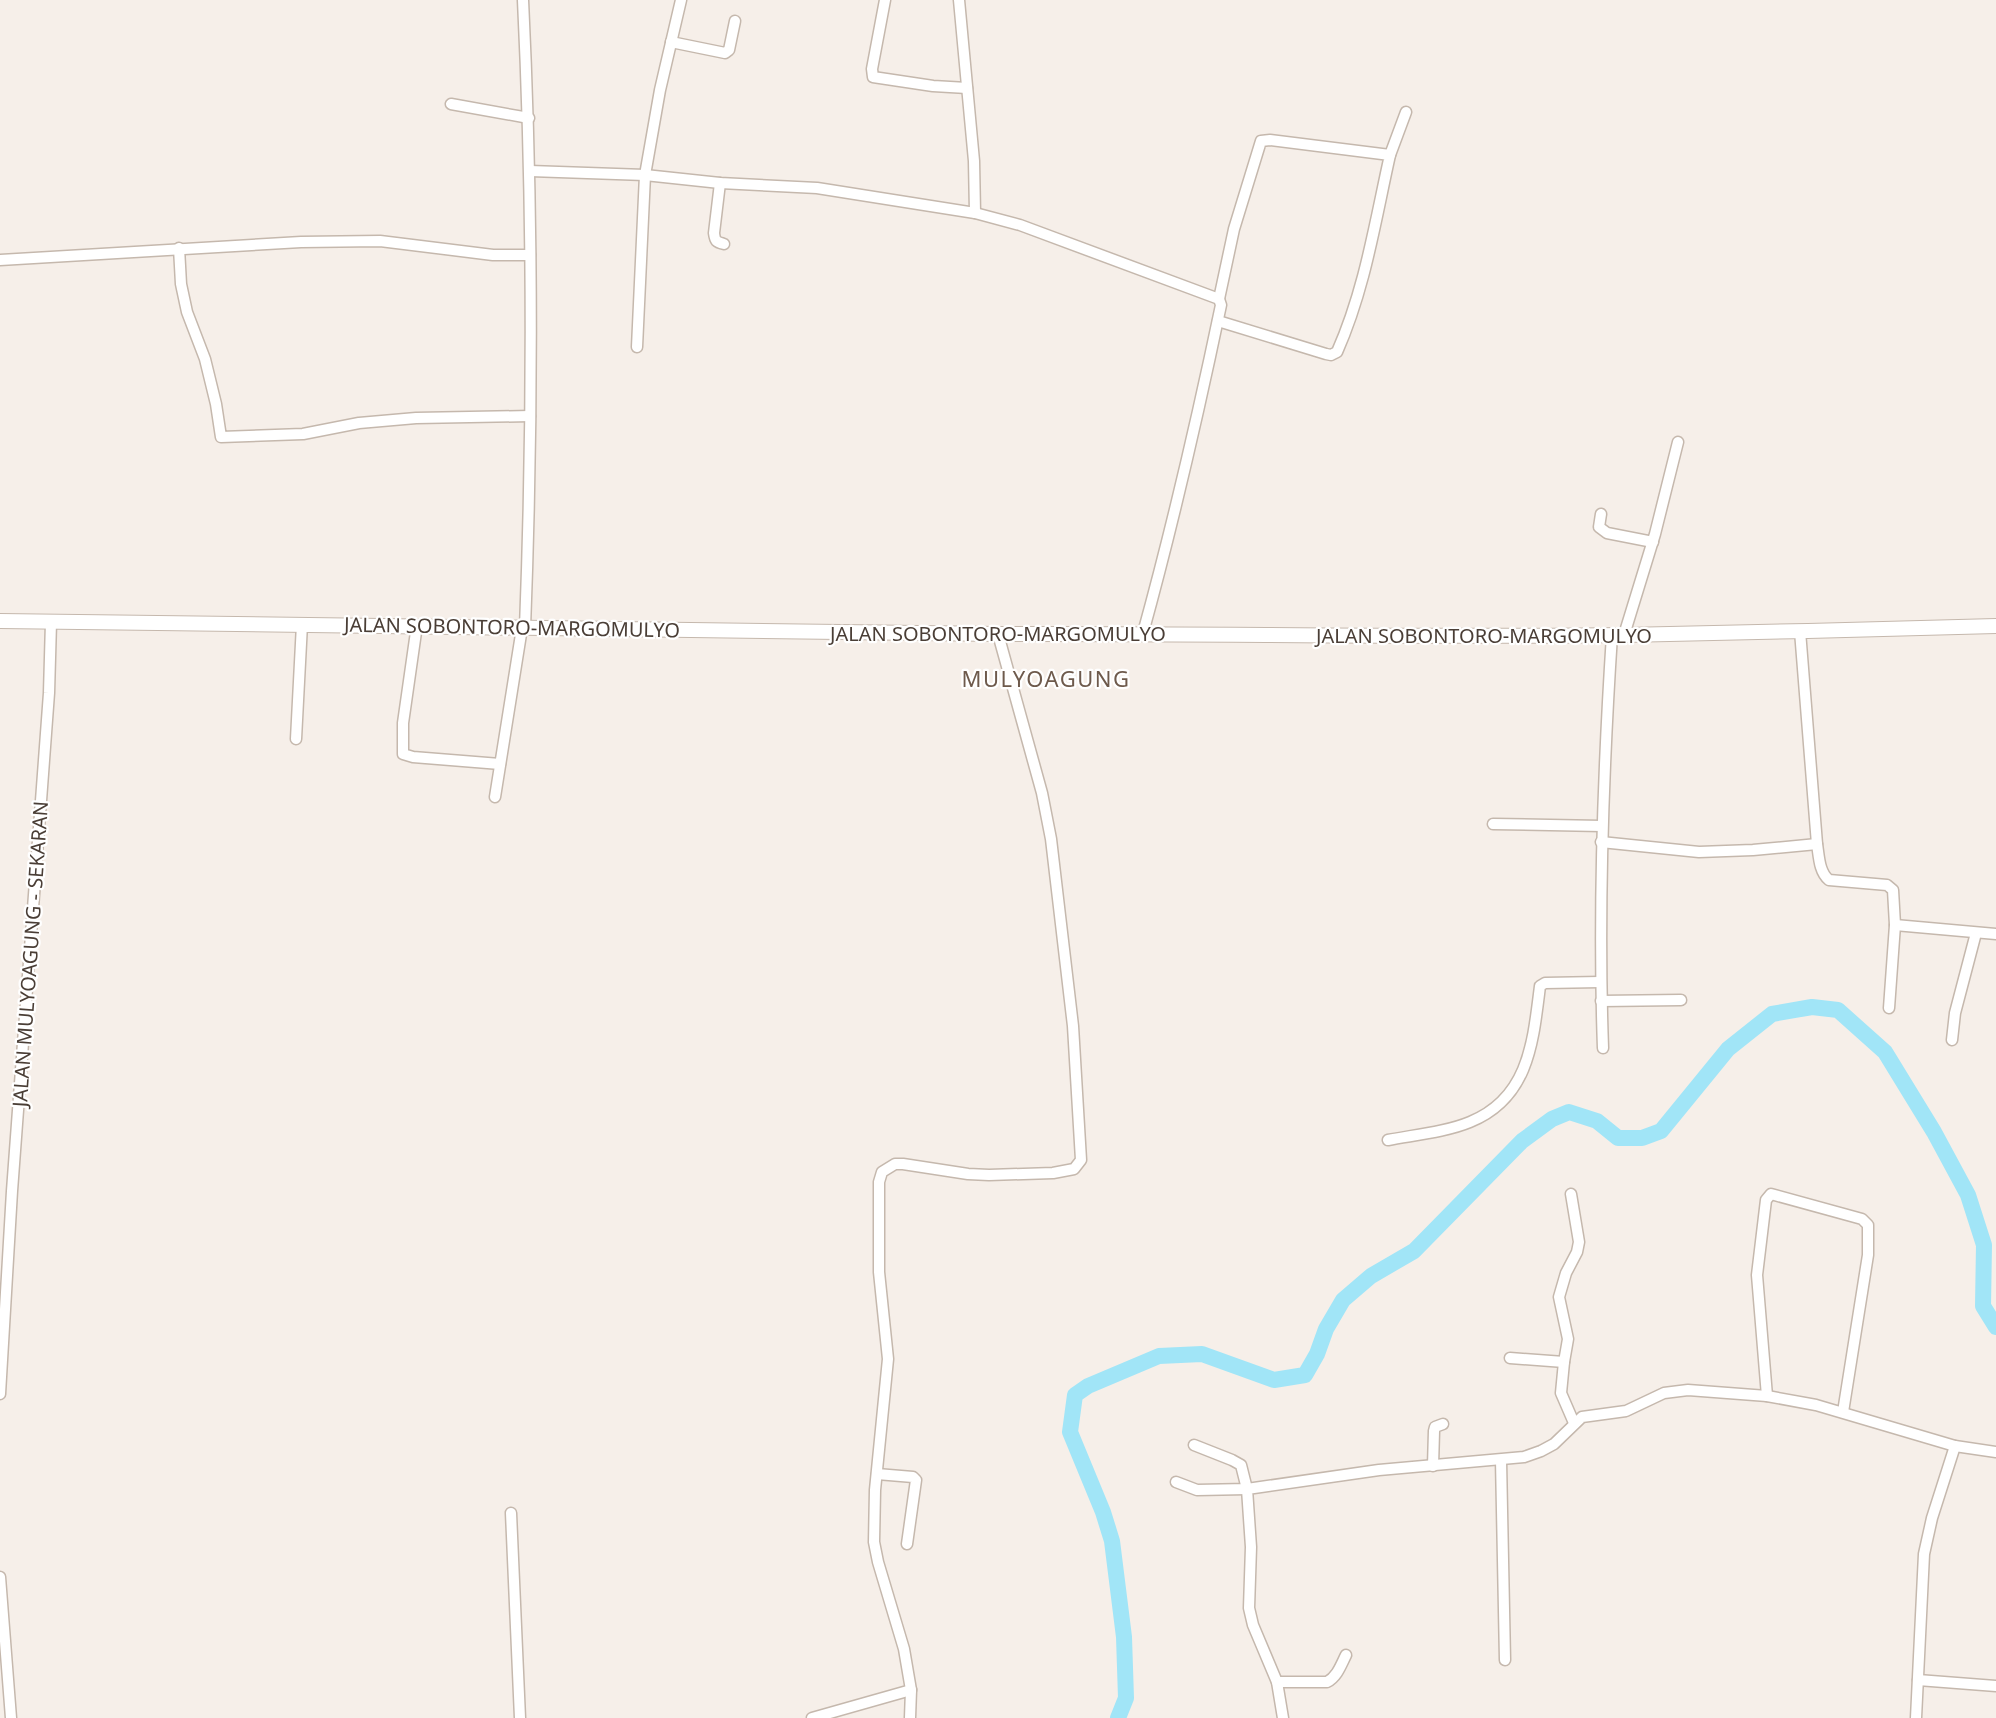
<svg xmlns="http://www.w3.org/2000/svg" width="1996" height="1718" font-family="'Noto Sans',sans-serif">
<rect width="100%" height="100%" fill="#f6efe9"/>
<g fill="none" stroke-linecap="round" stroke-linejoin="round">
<polyline stroke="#a1e5f7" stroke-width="16" points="1118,1718 1126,1698 1124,1637 1112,1541 1103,1512 1070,1432 1075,1395 1088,1386 1159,1356 1202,1354 1274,1380 1305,1375 1317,1354 1326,1329 1343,1300 1371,1276 1414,1251 1522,1141 1552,1119 1569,1112 1597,1121 1618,1138 1642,1138 1661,1131 1728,1049 1772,1014 1812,1007 1838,1010 1885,1052 1934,1132 1968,1195 1984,1245 1983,1306 1996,1327"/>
<g stroke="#c5b8ad" stroke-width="13">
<g id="minor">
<path d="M523,0c10,209 10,419 2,628"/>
<polyline points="885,0 872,69 873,77 933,86 967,88"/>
<polyline points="959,0 974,161 975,213"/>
<polyline points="671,42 725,53 729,50 735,21"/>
<polyline points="451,104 529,118"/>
<polyline points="1390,155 1406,112"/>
<path d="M530,171l115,4 75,8 97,5 158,25 45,12 199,74 2,6c-23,110 -48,219 -78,328"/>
<path d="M720,183l-6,50c1,8 2,9 10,11"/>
<polyline points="179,248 181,284 187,312 205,359 216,404 221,437 303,434 359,423 416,418 530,416"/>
<polyline points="0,260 301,242 380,241 493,255 530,255"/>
<path d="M1218,321l108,33 5,1 6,-3c28,-63 38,-130 53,-197l-120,-15 -9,1 -27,88 -15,70"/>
<polyline points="637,347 645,175 660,90 681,0"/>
<polyline points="1601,514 1599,527 1607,533 1653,542"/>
<polyline points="417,625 403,723 403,754 413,757 500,764"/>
<path d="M1800,631l17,213c2,12 2,28 12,36l58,5 6,5 2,35 -6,83"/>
<polyline points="1624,635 1655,534 1678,442"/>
<polyline points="296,739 302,624"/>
<polyline points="495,797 522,628"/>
<polyline points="1493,824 1602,826"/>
<polyline points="1601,842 1699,852 1753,850 1817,844"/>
<polyline points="1895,925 1996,934"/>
<polyline points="1601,1001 1681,1000"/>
<polyline points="1952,1040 1955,1013 1976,933"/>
<path d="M1603,1048c-5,-138 0,-275 9,-413"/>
<path d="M1388,1140c26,-5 58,-8 82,-18 59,-24 63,-80 70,-136l5,-3 55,-1"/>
<polyline points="1571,1194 1579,1242 1577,1252 1566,1273 1559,1297 1568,1339 1564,1362 1561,1393 1574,1423"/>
<polyline points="1510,1358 1564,1362"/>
<polyline points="0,1394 12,1191 49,693 51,622"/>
<polyline points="1767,1396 1757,1275 1766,1200 1771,1194 1862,1219 1868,1225 1868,1255 1843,1412"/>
<polyline points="1501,1460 1505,1660"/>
<polyline points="1433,1466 1434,1431 1435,1427 1443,1424"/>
<polyline points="877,1474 913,1477 916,1480 907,1544"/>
<polyline points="1176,1482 1197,1490 1247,1489 1241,1465 1232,1460 1194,1445"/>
<polyline points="511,1513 520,1718"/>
<polyline points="0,1577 11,1718"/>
<polyline points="1918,1680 1996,1686"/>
<path d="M1277,1682h50c10,-5 14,-17 19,-27"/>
<polyline points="812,1718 911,1690 904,1649 878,1562 874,1542 875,1490 888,1359 879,1272 879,1182 882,1172 895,1164 903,1164 968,1174 989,1175 1053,1173 1074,1169 1081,1160 1073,1026 1051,839 1042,793 998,634"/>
<polyline points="910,1718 911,1690"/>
<polyline points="1283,1718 1277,1682 1253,1625 1249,1608 1251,1547 1247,1489 1379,1470 1524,1457 1541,1451 1554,1444 1582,1417 1626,1411 1664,1393 1688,1390 1767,1396 1816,1405 1955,1446 1996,1452"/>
<polyline points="1916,1718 1924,1554 1932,1518 1955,1446"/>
</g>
</g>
<g stroke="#c5b8ad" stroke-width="16">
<path id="tertiary" d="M0,621l998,13c209,-1 418,4 627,1 124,-2 247,-6 371,-9"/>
</g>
<use href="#minor" stroke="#fff" stroke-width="10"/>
<use href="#tertiary" stroke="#fff" stroke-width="14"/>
</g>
<g text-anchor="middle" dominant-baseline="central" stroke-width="4.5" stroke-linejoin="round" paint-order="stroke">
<g font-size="20" fill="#4a3e36" stroke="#fff">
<text transform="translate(512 627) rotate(1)">JALAN SOBONTORO-MARGOMULYO</text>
<text x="998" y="633">JALAN SOBONTORO-MARGOMULYO</text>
<text x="1484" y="635">JALAN SOBONTORO-MARGOMULYO</text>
<text transform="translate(30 954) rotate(-86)">JALAN MULYOAGUNG - SEKARAN</text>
</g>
<g font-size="22" letter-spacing="1.5" fill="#6e5a4c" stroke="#fff">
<text x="1046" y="678">MULYOAGUNG</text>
</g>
</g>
</svg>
